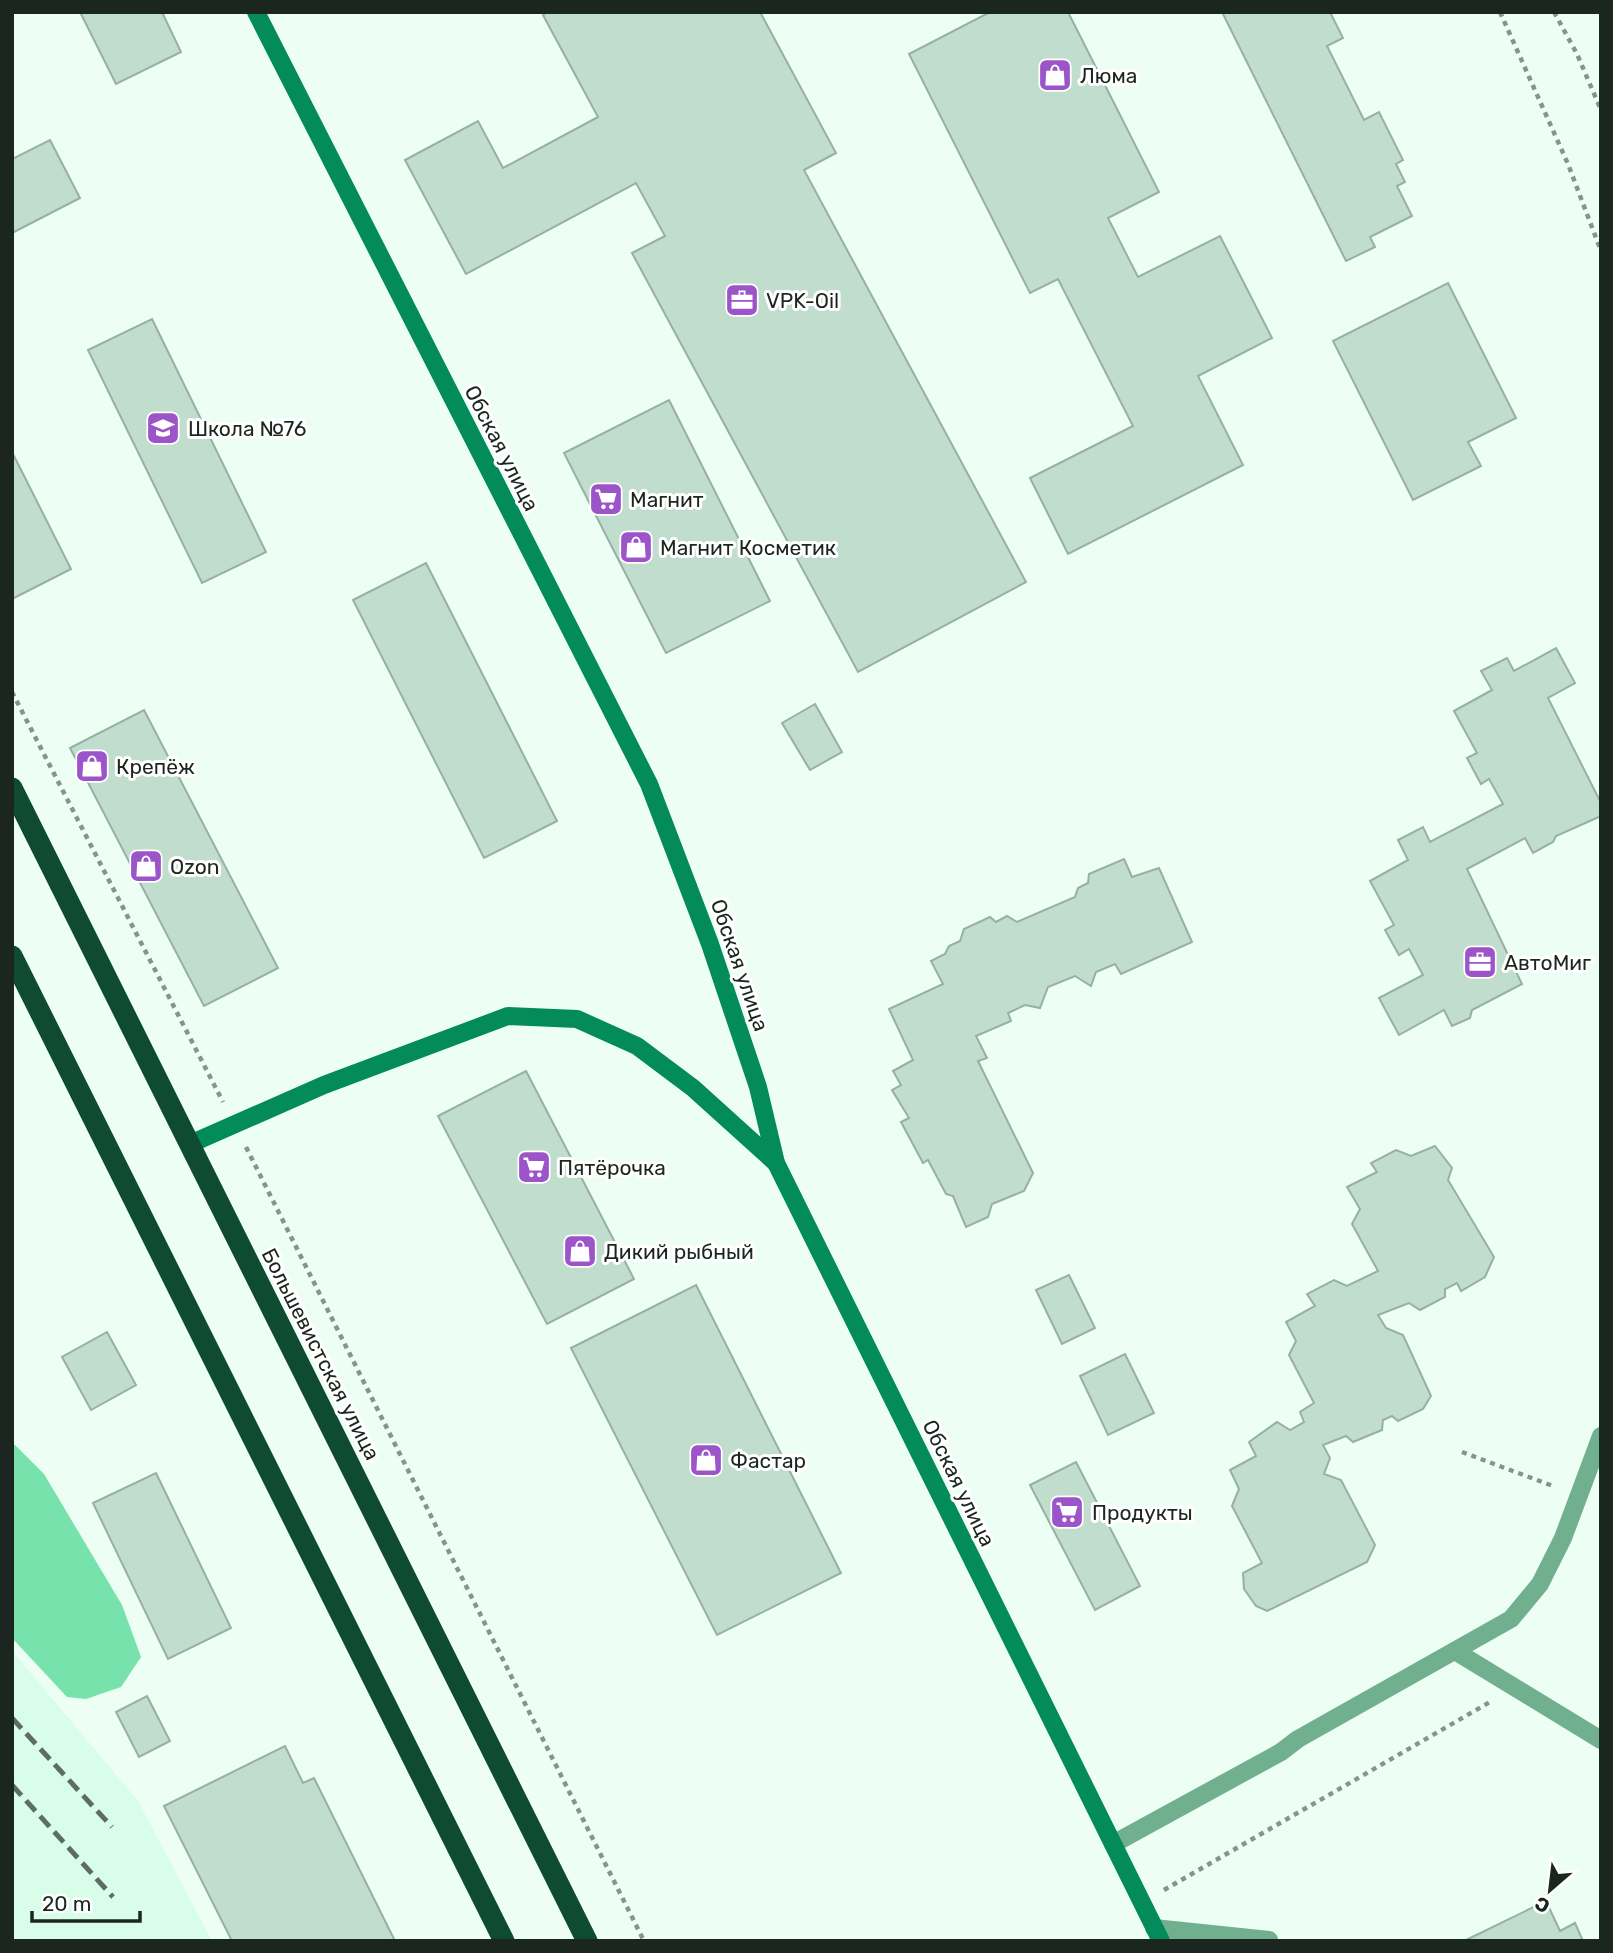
<svg xmlns="http://www.w3.org/2000/svg" width="1613" height="1953" font-family="Rubik,sans-serif">
<rect width="100%" height="100%" fill="#edfef4"/>
<polygon fill="#d8fde8" points="12,1651 138,1801 212,1941 12,1941"/>
<polygon fill="#77e2ac" points="12,1442 44,1474 122,1605 141,1657 121,1687 86,1699 67,1697 12,1638"/>
<g fill="#c1ddcd" stroke="#96b1a2" stroke-width="2">
<polygon points="80,12 162,12 181,52 116,84"/>
<polygon points="548,12 760,12 836,153 804,170 1026,582 858,672 632,253 665,236 636,183 466,274 405,160 478,121 503,168 598,117 543,15"/>
<polygon points="990,12 1068,12 1159,192 1108,218 1138,277 1220,236 1272,338 1198,376 1243,465 1068,554 1030,478 1133,426 1058,279 1030,293 909,54"/>
<polygon points="1222,12 1330,12 1343,38 1327,46 1364,120 1379,112 1403,160 1396,164 1405,182 1397,186 1412,216 1370,237 1375,247 1346,261"/>
<polygon points="50,140 80,198 12,233 12,159"/>
<polygon points="1448,283 1516,418 1468,442 1481,466 1413,500 1333,341"/>
<polygon points="152,319 266,552 202,583 88,350"/>
<polygon points="669,400 770,601 666,653 564,453"/>
<polygon points="12,452 71,569 12,599"/>
<polygon points="426,563 557,821 484,858 353,600"/>
<polygon points="1556,648 1575,683 1548,698 1601,803 1601,816 1556,836 1553,842 1533,853 1525,838 1467,869 1522,984 1472,1010 1470,1018 1452,1026 1444,1010 1399,1035 1379,998 1423,975 1409,949 1399,955 1385,930 1394,925 1370,881 1408,860 1398,840 1423,827 1430,842 1503,804 1489,779 1481,784 1467,758 1477,753 1454,711 1492,690 1481,671 1507,658 1514,671"/>
<polygon points="815,704 842,752 810,770 782,723"/>
<polygon points="144,710 278,968 204,1006 70,748"/>
<polygon points="1124,859 1132,877 1159,868 1192,942 1121,974 1115,964 1096,972 1091,986 1075,976 1048,987 1040,1008 1025,1005 1008,1013 1011,1021 976,1036 987,1058 978,1061 1033,1173 1024,1191 992,1204 988,1217 966,1227 953,1196 946,1194 928,1160 923,1163 901,1122 909,1118 892,1090 901,1085 893,1071 913,1060 889,1009 943,984 931,961 945,954 949,946 960,941 964,929 990,917 996,922 1007,916 1017,922 1075,897 1078,888 1088,883 1089,874"/>
<polygon points="526,1071 634,1279 547,1324 438,1116"/>
<polygon points="1435,1146 1452,1168 1448,1180 1494,1257 1485,1277 1461,1291 1457,1283 1445,1289 1445,1297 1420,1310 1409,1303 1378,1315 1386,1328 1403,1335 1431,1396 1423,1409 1398,1421 1392,1416 1383,1420 1382,1430 1353,1442 1346,1436 1323,1445 1330,1458 1324,1474 1341,1480 1375,1545 1367,1562 1267,1611 1256,1606 1244,1589 1243,1573 1262,1563 1232,1506 1239,1489 1230,1470 1256,1456 1249,1442 1277,1422 1290,1430 1304,1422 1300,1412 1314,1403 1289,1355 1296,1341 1286,1322 1315,1306 1307,1294 1334,1280 1347,1286 1378,1271 1352,1224 1360,1209 1347,1187 1377,1172 1371,1163 1396,1150 1411,1156"/>
<polygon points="1069,1275 1095,1328 1062,1344 1036,1290"/>
<polygon points="696,1285 841,1573 717,1635 571,1348"/>
<polygon points="107,1332 136,1385 91,1410 62,1357"/>
<polygon points="1125,1354 1154,1413 1108,1435 1080,1376"/>
<polygon points="1076,1462 1140,1586 1095,1610 1030,1485"/>
<polygon points="156,1473 231,1628 168,1659 93,1503"/>
<polygon points="147,1696 170,1741 139,1757 116,1712"/>
<polygon points="285,1746 303,1783 314,1778 395,1941 232,1941 164,1806"/>
<polygon points="1546,1901 1560,1931 1575,1923 1583,1941 1464,1941"/>
</g>
<g fill="none" stroke-linecap="round" stroke-linejoin="round">
<g stroke="#86948c" stroke-width="4.5" stroke-dasharray="5 5" stroke-linecap="butt">
<polyline points="1500,12 1568,164 1601,251"/>
<polyline points="1554,12 1577,54 1601,110"/>
<polyline points="12,692 223,1102"/>
<polyline points="246,1147 644,1941"/>
<polyline points="1462,1452 1553,1486"/>
<polyline points="1164,1890 1490,1702"/>
</g>
<polyline stroke="#70b08e" stroke-width="18" points="1154,1928 1269,1940"/>
<g stroke="#70b08e" stroke-width="18">
<polyline points="1455,1651 1601,1740"/>
<polyline points="1113,1844 1281,1752 1298,1739 1511,1619 1540,1584 1563,1538 1601,1436"/>
</g>
<g stroke="#038b5b" stroke-width="18">
<polyline points="256,12 649,784 710,944 758,1087 776,1163 1161,1941"/>
<polyline points="190,1144 324,1085 508,1016 577,1019 637,1046 693,1088 776,1163"/>
</g>
<g stroke="#0f4b31" stroke-width="21">
<polyline points="12,788 587,1941"/>
<polyline points="12,956 504,1941"/>
</g>
<g stroke="#5f6c64" stroke-width="5" stroke-dasharray="14 7" stroke-linecap="butt">
<polyline points="12,1718 112,1827"/>
<polyline points="12,1785 113,1897"/>
</g>
</g>
<defs>
<g id="shop-square" transform="scale(1.75)"><rect x="-9" y="-9" width="18" height="18" rx="4" fill="#9c55c9" stroke="#fff"/><path d="M-5-2.5h2.3a2.7 3.5 0 0 1 5.4 0H5L5.5 6h-11ZM-1.5-2.5h3a1.5 2.3 0 0 0-3 0Z" fill="#fff"/></g>
<g id="office-square" transform="scale(1.75)"><rect x="-9" y="-9" width="18" height="18" rx="4" fill="#9c55c9" stroke="#fff"/><path d="M-6-3h4V-5.5h4V-3h4V5H-6ZM-1-4.5V-3h2v-1.5ZM-6 0V1H6V0Z" fill="#fff"/></g>
<g id="school-square" transform="scale(1.75)"><rect x="-9" y="-9" width="18" height="18" rx="4" fill="#9c55c9" stroke="#fff"/><path d="M0-5L7-2L0 1L-7-2ZM-4 1L0 2.5L4 1V4Q0 6-4 4Z" fill="#fff"/></g>
<g id="supermarket-square" transform="scale(1.75)"><rect x="-9" y="-9" width="18" height="18" rx="4" fill="#9c55c9" stroke="#fff"/><path d="M-6-5.5h2.5l.6 2H6L4.5 2H-2.5L-4.4-4H-6ZM-1.5 3.2a1.3 1.3 0 1 0 .1 0ZM3 3.2a1.3 1.3 0 1 0 .1 0Z" fill="#fff"/></g>
</defs>
<g fill-rule="evenodd">
<use href="#shop-square" x="1055" y="75"/>
<use href="#office-square" x="742" y="300"/>
<use href="#school-square" x="163" y="428"/>
<use href="#supermarket-square" x="606" y="499"/>
<use href="#shop-square" x="636" y="547"/>
<use href="#shop-square" x="92" y="766"/>
<use href="#shop-square" x="146" y="866"/>
<use href="#office-square" x="1480" y="962"/>
<use href="#supermarket-square" x="534" y="1167"/>
<use href="#shop-square" x="580" y="1251"/>
<use href="#shop-square" x="706" y="1460"/>
<use href="#supermarket-square" x="1067" y="1512"/>
</g>
<g text-anchor="middle" dominant-baseline="central" stroke-width="6" stroke-linejoin="round" paint-order="stroke">
<g font-size="21" fill="#1c2620" stroke="#fff" text-anchor="start">
<text x="1080" y="75">Люма</text>
<text x="766" y="300">VPK-Oil</text>
<text x="188" y="428">Школа №76</text>
<text x="630" y="499">Магнит</text>
<text x="660" y="547">Магнит Косметик</text>
<text x="116" y="766">Крепёж</text>
<text x="170" y="866">Ozon</text>
<text x="1504" y="962">АвтоМиг</text>
<text x="558" y="1167">Пятёрочка</text>
<text x="604" y="1251">Дикий рыбный</text>
<text x="730" y="1460">Фастар</text>
<text x="1092" y="1512">Продукты</text>
</g>
<g font-size="21" fill="#1c2620" stroke="#fff">
<text transform="translate(502 448) rotate(63)">Обская улица</text>
<text transform="translate(740 965) rotate(71)">Обская улица</text>
<text transform="translate(321 1354) rotate(63)">Большевистская улица</text>
<text transform="translate(959 1483) rotate(64)">Обская улица</text>
</g>
</g>
<rect width="1613" height="1953" fill="none" stroke="#1c2620" stroke-width="28"/>
<g transform="translate(1550 1890) rotate(208)" stroke="#ffffff" stroke-width="5" paint-order="stroke">
<path d="M0-5L12 26L0 18L-12 26Z" fill="#1c2620"/>
<text y="-10" font-size="19" font-weight="bold" text-anchor="middle" fill="#1c2620">С</text>
</g>
<path d="M32 1911v10h108v-10" fill="none" stroke="#1c2620" stroke-width="3.5"/>
<text x="42" y="1911" font-size="21" fill="#1c2620" stroke="#ffffff" stroke-width="5" paint-order="stroke">20 m</text>
</svg>
